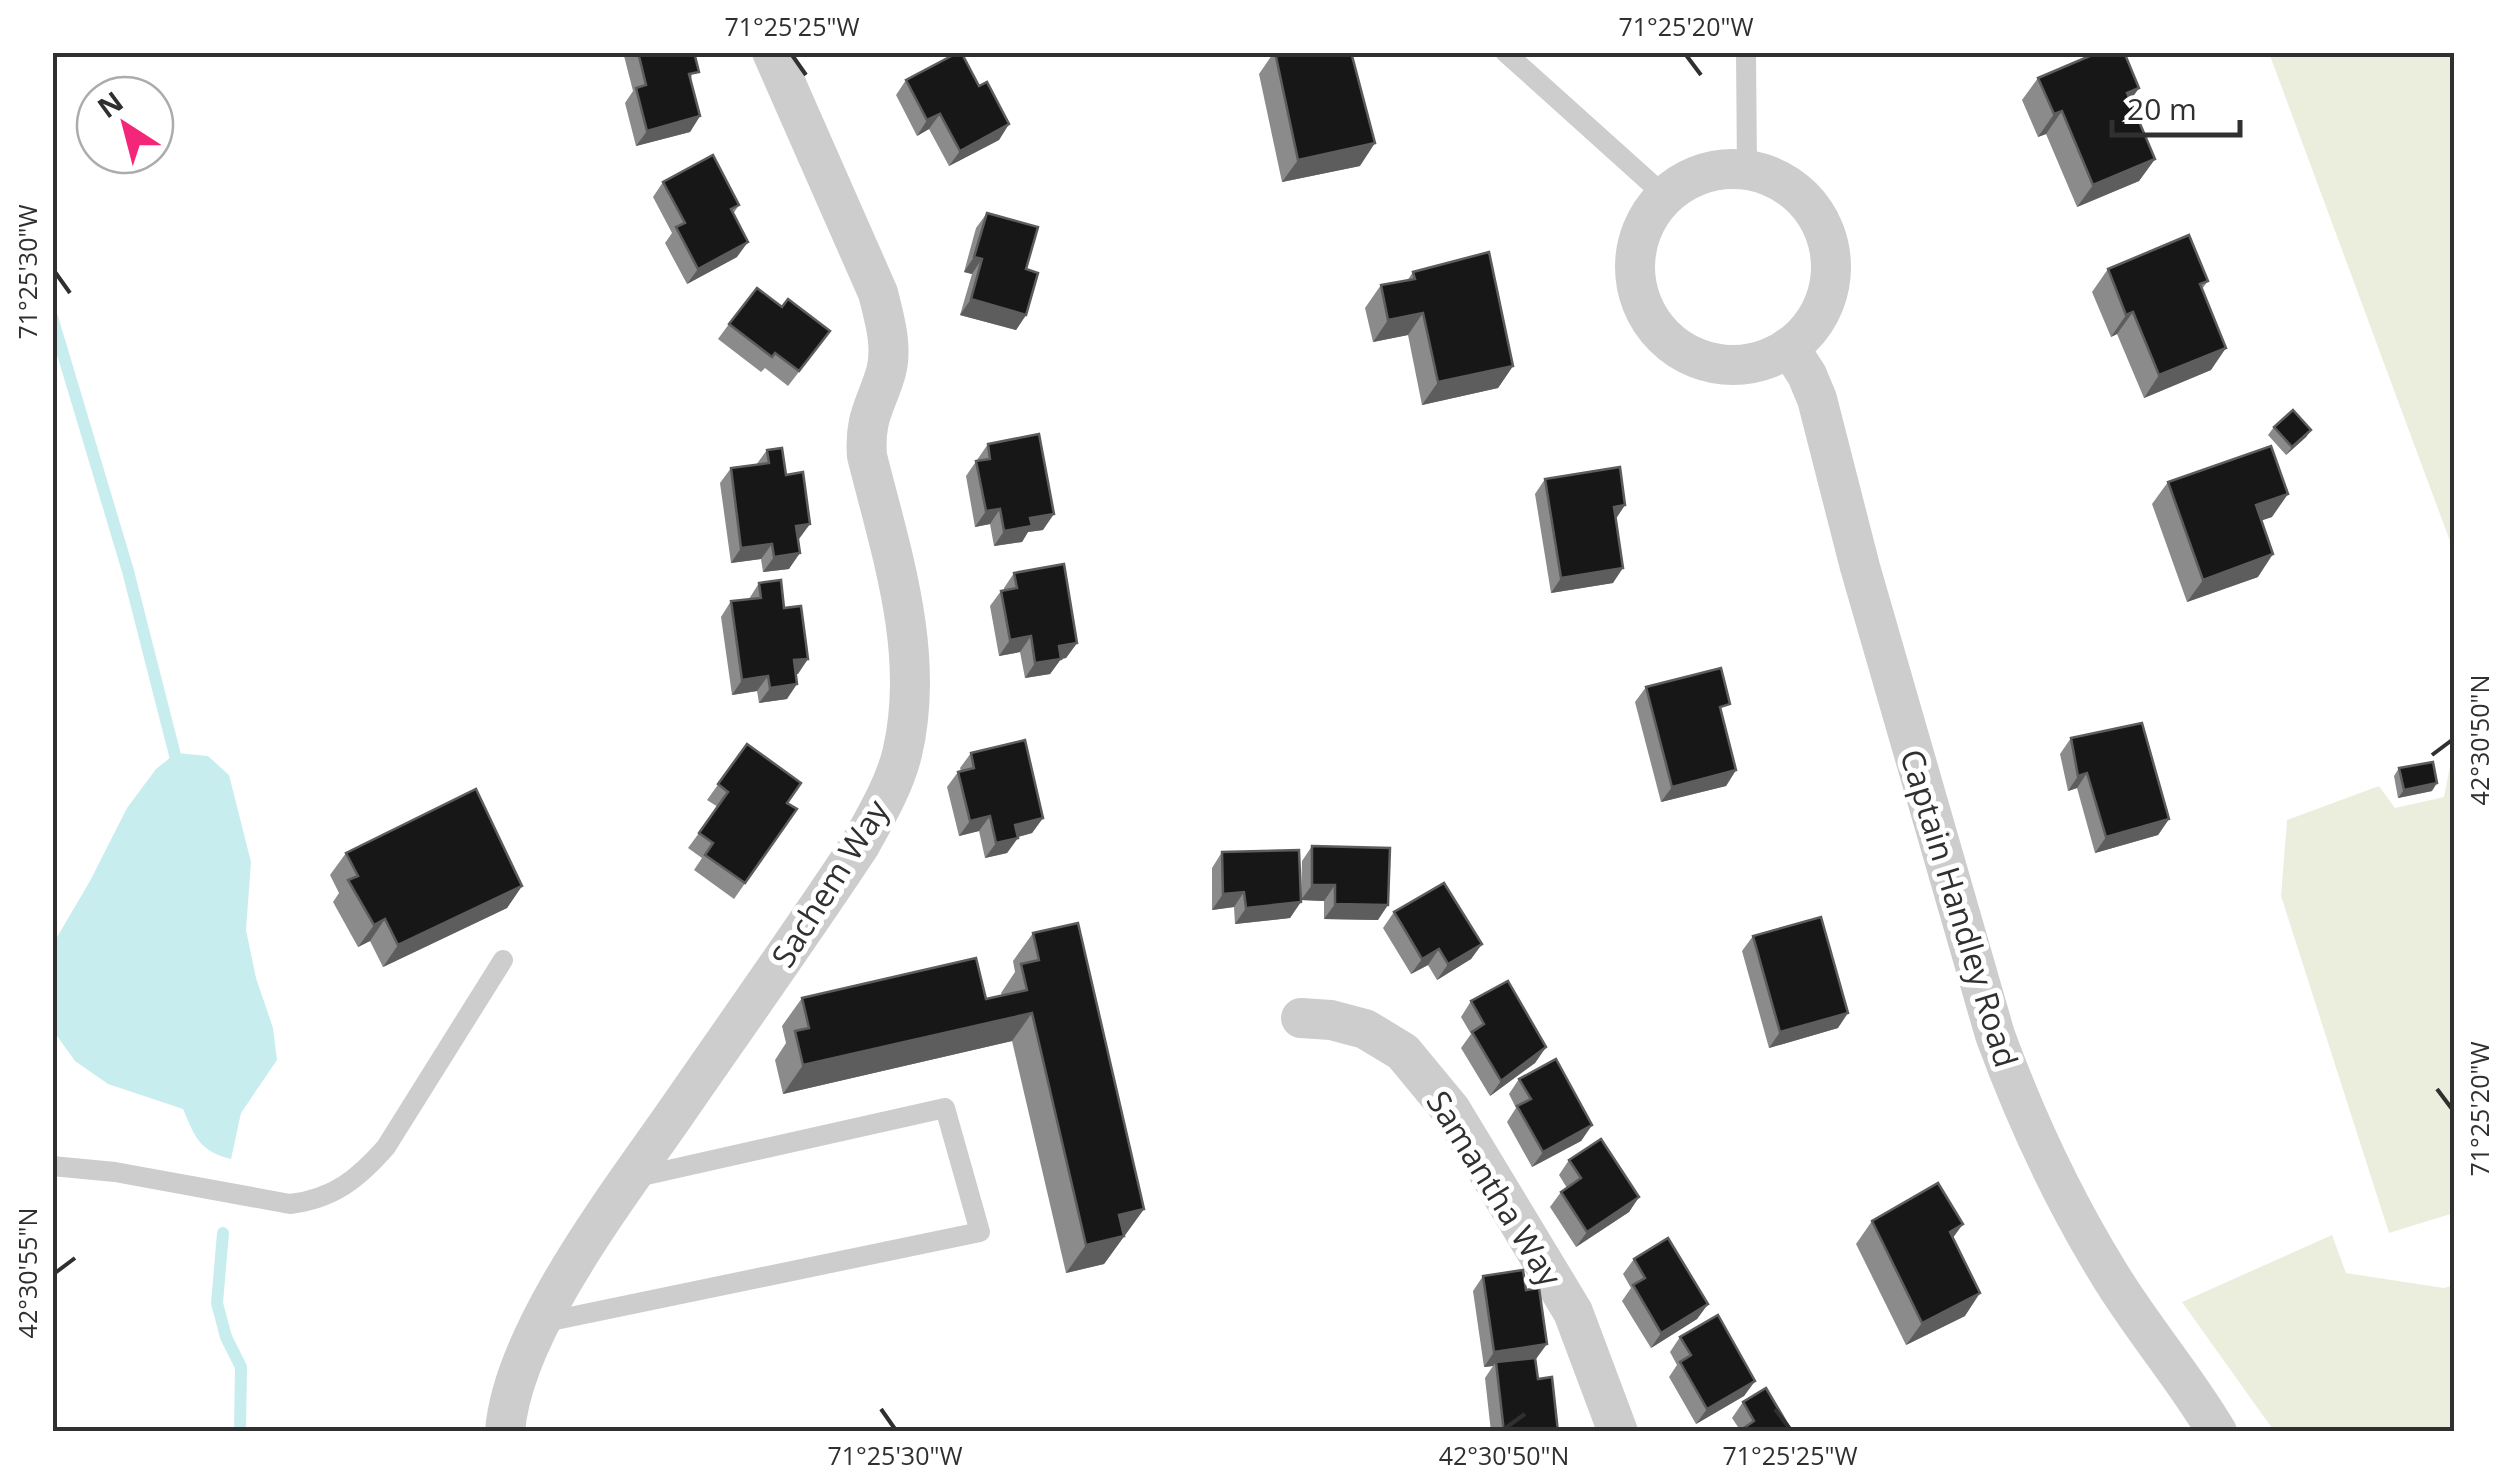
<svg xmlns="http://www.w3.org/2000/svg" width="2507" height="1484" font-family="'Open Sans',sans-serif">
<rect width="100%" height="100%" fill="#fff"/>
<g fill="#eceedd">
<polygon points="2269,53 2454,53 2454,552"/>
<polygon points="2454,764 2454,1213 2389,1233 2281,896 2287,820 2379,786 2395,808 2444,797 2450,766"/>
<polygon points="2332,1235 2346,1273 2444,1288 2454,1285 2454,1431 2274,1431 2182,1302"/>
</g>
<path fill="#c8edef" d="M176,753l32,3 21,19 22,87 -5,68 10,48 17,50 4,32 -36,53 -10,46c-32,-8 -36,-22 -48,-50l-75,-25 -33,-23 -23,-32 1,-85 37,-63 37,-73 29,-39z"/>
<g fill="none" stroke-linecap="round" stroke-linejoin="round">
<g stroke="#c8edef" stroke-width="12">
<polyline points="52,317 128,571 178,767"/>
<polyline points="223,1233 217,1303 226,1337 241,1367 240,1432"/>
</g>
<g stroke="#cdcdcd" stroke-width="20">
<polyline points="1505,52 1665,196"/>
<polyline points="1746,52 1747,170"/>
<path d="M52,1166l63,6 175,32c43,-5 68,-25 96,-57l117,-187"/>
<polyline points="541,1323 980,1232 945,1108 633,1178"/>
</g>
<g stroke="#cdcdcd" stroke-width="40">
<circle cx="1733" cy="267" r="98"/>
<path d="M1789,347l18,28 10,24 43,168 135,468c30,82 67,162 113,237 33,55 76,104 109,160"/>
<polyline points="1301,1018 1331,1020 1365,1029 1403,1052 1451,1110 1573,1312 1618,1432"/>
<path d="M505,1432c7,-99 113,-236 170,-318 62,-90 125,-178 185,-269 16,-29 34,-59 42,-91 24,-100 -11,-202 -35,-298 -3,-39 9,-50 19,-84 7,-26 -2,-55 -8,-79l-106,-241"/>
</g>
</g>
<g fill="#8b8b8b">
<polygon points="623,52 694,52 691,82 700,116 690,132 636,146 625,103 633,91"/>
<polygon points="1274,52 1351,52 1360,166 1282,182 1259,74"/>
<polygon points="2038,78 2139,88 2130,101 2155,159 2139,181 2077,207 2046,134 2038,137 2022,100"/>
<polygon points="906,80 979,86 1009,124 999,140 949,166 929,129 917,136 896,95"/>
<polygon points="663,182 739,205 733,214 737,257 687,284 665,243 672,233 653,197"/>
<polygon points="987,213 1026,269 1026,315 1016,330 960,315 972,274 964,272 976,228"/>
<polygon points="2108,269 2208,281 2202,289 2211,370 2144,398 2117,334 2111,337 2092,292"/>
<polygon points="1413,272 1513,366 1498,388 1422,405 1408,335 1373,342 1365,308 1381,285 1407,281"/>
<polygon points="729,324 819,346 788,386 765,368 761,372 718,339"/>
<polygon points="2274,427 2311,430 2306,437 2286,455 2268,435"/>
<polygon points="988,444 1043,530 1028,532 1022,542 994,546 990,524 975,527 966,476"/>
<polygon points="767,450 786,475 799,539 789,569 763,572 761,559 731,563 720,483 731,468 756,465"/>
<polygon points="1545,479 1625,505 1616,518 1613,583 1551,593 1535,494"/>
<polygon points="2168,482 2272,517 2261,520 2258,577 2187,602 2152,504"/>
<polygon points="1014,573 1077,643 1066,658 1061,659 1050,674 1025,678 1020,652 999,656 990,606 1001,591 1004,590 1004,588"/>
<polygon points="759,583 784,608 808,659 796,674 787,699 759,703 757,691 732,695 721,617 731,601 749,599"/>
<polygon points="1646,687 1736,770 1726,786 1661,802 1635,702"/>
<polygon points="2071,738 2169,819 2158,835 2095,853 2077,788 2068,791 2060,754"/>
<polygon points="747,744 788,803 797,809 734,899 694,870 702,858 688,848 718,807 707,800"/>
<polygon points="971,753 1043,818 1032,833 1018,837 1007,853 985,858 979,831 959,836 947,787 958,772 961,771 960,768"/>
<polygon points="2399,768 2432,791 2398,798 2394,776"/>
<polygon points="1312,846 1378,920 1324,919 1324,901 1301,900 1290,918 1235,924 1234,907 1212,910 1212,868 1222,852 1301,900 1302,861"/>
<polygon points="346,853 522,886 507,908 383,967 370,941 358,947 333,902 339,893 330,875"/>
<polygon points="1394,912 1482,944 1471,959 1437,980 1428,965 1411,974 1383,928"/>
<polygon points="1033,933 1144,1209 1104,1264 1066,1273 1012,1041 783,1094 775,1060 786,1043 782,1026 802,998 986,999 1002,996 1001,993 1015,972 1013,961"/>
<polygon points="1753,936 1838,1028 1769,1048 1742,951"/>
<polygon points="1471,1001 1546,1047 1535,1063 1490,1096 1461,1048 1471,1034 1461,1017"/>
<polygon points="1519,1079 1592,1125 1581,1141 1532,1167 1507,1122 1516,1108 1509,1094"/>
<polygon points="1569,1160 1639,1197 1629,1212 1576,1247 1550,1207 1561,1192 1567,1188 1559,1175"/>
<polygon points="1872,1221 1953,1238 1965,1316 1906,1345 1856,1244"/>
<polygon points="1634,1259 1708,1304 1697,1319 1651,1348 1622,1301 1631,1288 1623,1274"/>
<polygon points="1483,1276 1536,1359 1538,1379 1558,1432 1491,1432 1485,1378 1493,1366 1484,1367 1473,1291"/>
<polygon points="1680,1337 1755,1381 1744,1396 1696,1424 1669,1377 1677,1365 1670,1352"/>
<polygon points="1743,1402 1792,1432 1740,1430 1732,1418"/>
</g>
<g fill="#5d5d5d">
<polygon points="2139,88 2123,110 2127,93"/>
<polygon points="2062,111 2046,134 2038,137 2054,114"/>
<polygon points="940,114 929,129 917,136 927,120"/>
<polygon points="700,116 690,132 636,146 647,131"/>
<polygon points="1009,124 999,140 949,166 960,151"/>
<polygon points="1375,143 1360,166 1282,182 1298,160"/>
<polygon points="2155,159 2139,181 2077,207 2093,185"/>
<polygon points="748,242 737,257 687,284 698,269"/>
<polygon points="974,257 982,259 972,274 964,272"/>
<polygon points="971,299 1026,315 1016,330 960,315"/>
<polygon points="2133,312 2117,334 2111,337 2126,315"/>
<polygon points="1423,313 1408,335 1373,342 1388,320"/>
<polygon points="2226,348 2211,370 2144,398 2159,375"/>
<polygon points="1513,366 1498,388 1422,405 1438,382"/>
<polygon points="2311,430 2306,437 2286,455 2292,447"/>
<polygon points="2288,494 2272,517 2240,528 2256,505"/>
<polygon points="1625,505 1615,520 1614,507"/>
<polygon points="1000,509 990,524 975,527 986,511"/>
<polygon points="1054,514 1043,530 1028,532 1022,542 994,546 1004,531 1030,518"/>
<polygon points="810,524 799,539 785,541 796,526"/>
<polygon points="772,544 761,559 731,563 741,548"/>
<polygon points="800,553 789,569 763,572 774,557"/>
<polygon points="2273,554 2258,577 2187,602 2203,580"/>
<polygon points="1623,568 1613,583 1551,593 1561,578"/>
<polygon points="1031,636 1020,652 999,656 1010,640"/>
<polygon points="1077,643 1066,658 1061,659 1050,674 1025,678 1035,663 1059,646"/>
<polygon points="808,659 798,674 783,676 794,660"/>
<polygon points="768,676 757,691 732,695 742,680"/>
<polygon points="797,684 787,699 759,703 770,688"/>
<polygon points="1736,770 1726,786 1661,802 1672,787"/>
<polygon points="2087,773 2077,788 2068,791 2078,776"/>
<polygon points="2437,783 2432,791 2398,798 2404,790"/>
<polygon points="990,816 979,831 959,836 970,821"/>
<polygon points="1043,818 1032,833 1004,841 1015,825"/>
<polygon points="2169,819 2158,835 2095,853 2106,837"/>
<polygon points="1018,838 1007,853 985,858 996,843"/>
<polygon points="1312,885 1335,885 1324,901 1301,900"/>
<polygon points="522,886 507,908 383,967 398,945"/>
<polygon points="1244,892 1234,907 1212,910 1223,894"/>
<polygon points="1301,902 1290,918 1235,924 1246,908"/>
<polygon points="1335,904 1388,905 1378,920 1324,919"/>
<polygon points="385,919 370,941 358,947 374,925"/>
<polygon points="1482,944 1471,959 1437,980 1448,964"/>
<polygon points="1439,949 1428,965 1411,974 1422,959"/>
<polygon points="1032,1013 1012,1041 783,1094 803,1065"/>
<polygon points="1848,1013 1838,1028 1769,1048 1780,1032"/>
<polygon points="1546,1047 1535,1063 1490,1096 1501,1081"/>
<polygon points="1592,1125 1581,1141 1532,1167 1543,1152"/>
<polygon points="1639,1197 1629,1212 1576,1247 1587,1232"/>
<polygon points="1144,1209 1104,1264 1066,1273 1086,1245 1119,1215"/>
<polygon points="1963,1224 1947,1246 1950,1232"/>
<polygon points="1980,1293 1965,1316 1906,1345 1922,1323"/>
<polygon points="1708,1304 1697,1319 1651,1348 1661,1333"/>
<polygon points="1547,1344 1536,1359 1496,1365 1496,1362 1493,1366 1484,1367 1494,1352"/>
<polygon points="1755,1381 1744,1396 1696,1424 1707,1409"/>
</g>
<g fill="#171717" stroke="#5d5d5d" stroke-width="2.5">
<polygon points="638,52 694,52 699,72 689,74 700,116 647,131 636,88 646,85"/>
<polygon points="959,52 961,52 979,86 987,82 1009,124 960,151 940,114 927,120 906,80"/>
<polygon points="1275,52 1351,52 1375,143 1298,160"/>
<polygon points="2099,52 2124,52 2139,88 2127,93 2155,159 2093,185 2062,111 2054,114 2038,78"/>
<polygon points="713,155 739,205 731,209 748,242 698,269 676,227 685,223 663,182"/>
<polygon points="987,213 1038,227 1026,269 1038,273 1026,315 971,299 982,259 974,257"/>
<polygon points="2189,235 2208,281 2200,284 2226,348 2159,375 2133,312 2126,315 2108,269"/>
<polygon points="1489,252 1513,366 1438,382 1423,313 1388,320 1381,285 1415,279 1413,272"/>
<polygon points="757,288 782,307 788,299 830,331 799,371 775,353 772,357 729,324"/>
<polygon points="2293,410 2311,430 2292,447 2274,427"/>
<polygon points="1039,434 1054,514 1030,518 1032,526 1004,531 1000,509 986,511 976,461 990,459 988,444"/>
<polygon points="2271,446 2288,494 2256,505 2273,554 2203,580 2168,482"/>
<polygon points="782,448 786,475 803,472 810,524 796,526 800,553 774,557 772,544 741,548 731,468 769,463 767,450"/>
<polygon points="1620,467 1625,505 1614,507 1623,568 1561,578 1545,479"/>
<polygon points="1064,564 1077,643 1059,646 1061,659 1035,663 1031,636 1010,640 1001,591 1017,588 1014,573"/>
<polygon points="781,580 784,608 801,606 808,659 794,660 797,684 770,688 768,676 742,680 731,601 761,598 759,583"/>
<polygon points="1721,668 1730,704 1720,707 1736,770 1672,787 1646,687"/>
<polygon points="2142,723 2169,819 2106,837 2087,773 2078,776 2071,738"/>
<polygon points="1025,740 1043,818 1015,825 1018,838 996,843 990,816 970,821 958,772 974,768 971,753"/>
<polygon points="747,744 801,783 787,803 797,809 745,883 705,855 713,843 699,833 728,792 718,784"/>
<polygon points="2433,762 2437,783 2404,790 2399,768"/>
<polygon points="476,789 522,886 398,945 385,919 374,925 348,880 358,876 346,853"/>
<polygon points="1312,846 1390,848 1388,905 1335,904 1335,885 1312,885"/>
<polygon points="1299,850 1301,902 1246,908 1244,892 1223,894 1222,852"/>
<polygon points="1444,883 1482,944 1448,964 1439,949 1422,959 1394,912"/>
<polygon points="1821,917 1848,1013 1780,1032 1753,936"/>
<polygon points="1078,923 1144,1209 1119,1215 1124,1236 1086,1245 1032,1013 803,1065 795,1031 809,1028 802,998 976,958 986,999 1027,990 1021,964 1039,960 1033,933"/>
<polygon points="1508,981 1546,1047 1501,1081 1472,1032 1484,1024 1471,1001"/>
<polygon points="1556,1059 1592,1125 1543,1152 1517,1106 1531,1099 1519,1079"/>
<polygon points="1601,1139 1639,1197 1587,1232 1561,1192 1581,1178 1569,1160"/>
<polygon points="1938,1183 1963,1224 1950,1232 1980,1293 1922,1323 1872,1221"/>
<polygon points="1668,1238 1708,1304 1661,1333 1633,1285 1645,1278 1634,1259"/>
<polygon points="1523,1270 1526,1290 1539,1288 1547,1344 1494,1352 1483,1276"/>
<polygon points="1718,1315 1755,1381 1707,1409 1680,1362 1691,1355 1680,1337"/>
<polygon points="1535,1358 1538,1379 1552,1377 1558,1432 1504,1432 1496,1362"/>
<polygon points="1766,1388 1792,1432 1738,1432 1754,1421 1743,1402"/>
</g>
<path fill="none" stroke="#303030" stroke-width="4" d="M792,55l14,20M1686,55l15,20M55,272l15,21M2432,755l20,-15M2437,1089l15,20M55,1273l20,-15M881,1409l14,20M1775,1409l15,20M1504,1429l21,-15"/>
<g text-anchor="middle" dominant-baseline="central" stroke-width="10" stroke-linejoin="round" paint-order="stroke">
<g font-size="32" fill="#303030" stroke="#fff">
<text transform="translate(829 883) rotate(-58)">Sachem Way</text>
<text transform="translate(1960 908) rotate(73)">Captain Handley Road</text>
<text transform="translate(1495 1188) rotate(58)">Samantha Way</text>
</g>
</g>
<rect width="2507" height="1484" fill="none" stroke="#ffffff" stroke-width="110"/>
<g transform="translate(125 125) rotate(324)"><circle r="48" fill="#ffffff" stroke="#acacac" stroke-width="2.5"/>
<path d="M0-8L18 38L0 25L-18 38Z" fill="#f32679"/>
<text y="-15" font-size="28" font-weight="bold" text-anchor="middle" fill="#303030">N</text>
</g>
<path d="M2112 120v15h128v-15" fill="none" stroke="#303030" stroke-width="5"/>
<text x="2127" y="120" font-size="30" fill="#303030" stroke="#ffffff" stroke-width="8" paint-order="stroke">20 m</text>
<rect x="55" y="55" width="2397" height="1374" fill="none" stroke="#303030" stroke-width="4"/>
<g font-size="25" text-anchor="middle" fill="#303030">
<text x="792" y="36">71°25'25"W</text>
<text x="1686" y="36">71°25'20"W</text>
<text transform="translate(28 272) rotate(-90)" y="9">71°25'30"W</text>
<text transform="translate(2480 740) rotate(-90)" y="9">42°30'50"N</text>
<text transform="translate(2480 1109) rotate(-90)" y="9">71°25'20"W</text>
<text transform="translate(28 1273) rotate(-90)" y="9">42°30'55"N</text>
<text x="895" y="1465">71°25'30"W</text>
<text x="1504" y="1465">42°30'50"N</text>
<text x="1790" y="1465">71°25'25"W</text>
</g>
</svg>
